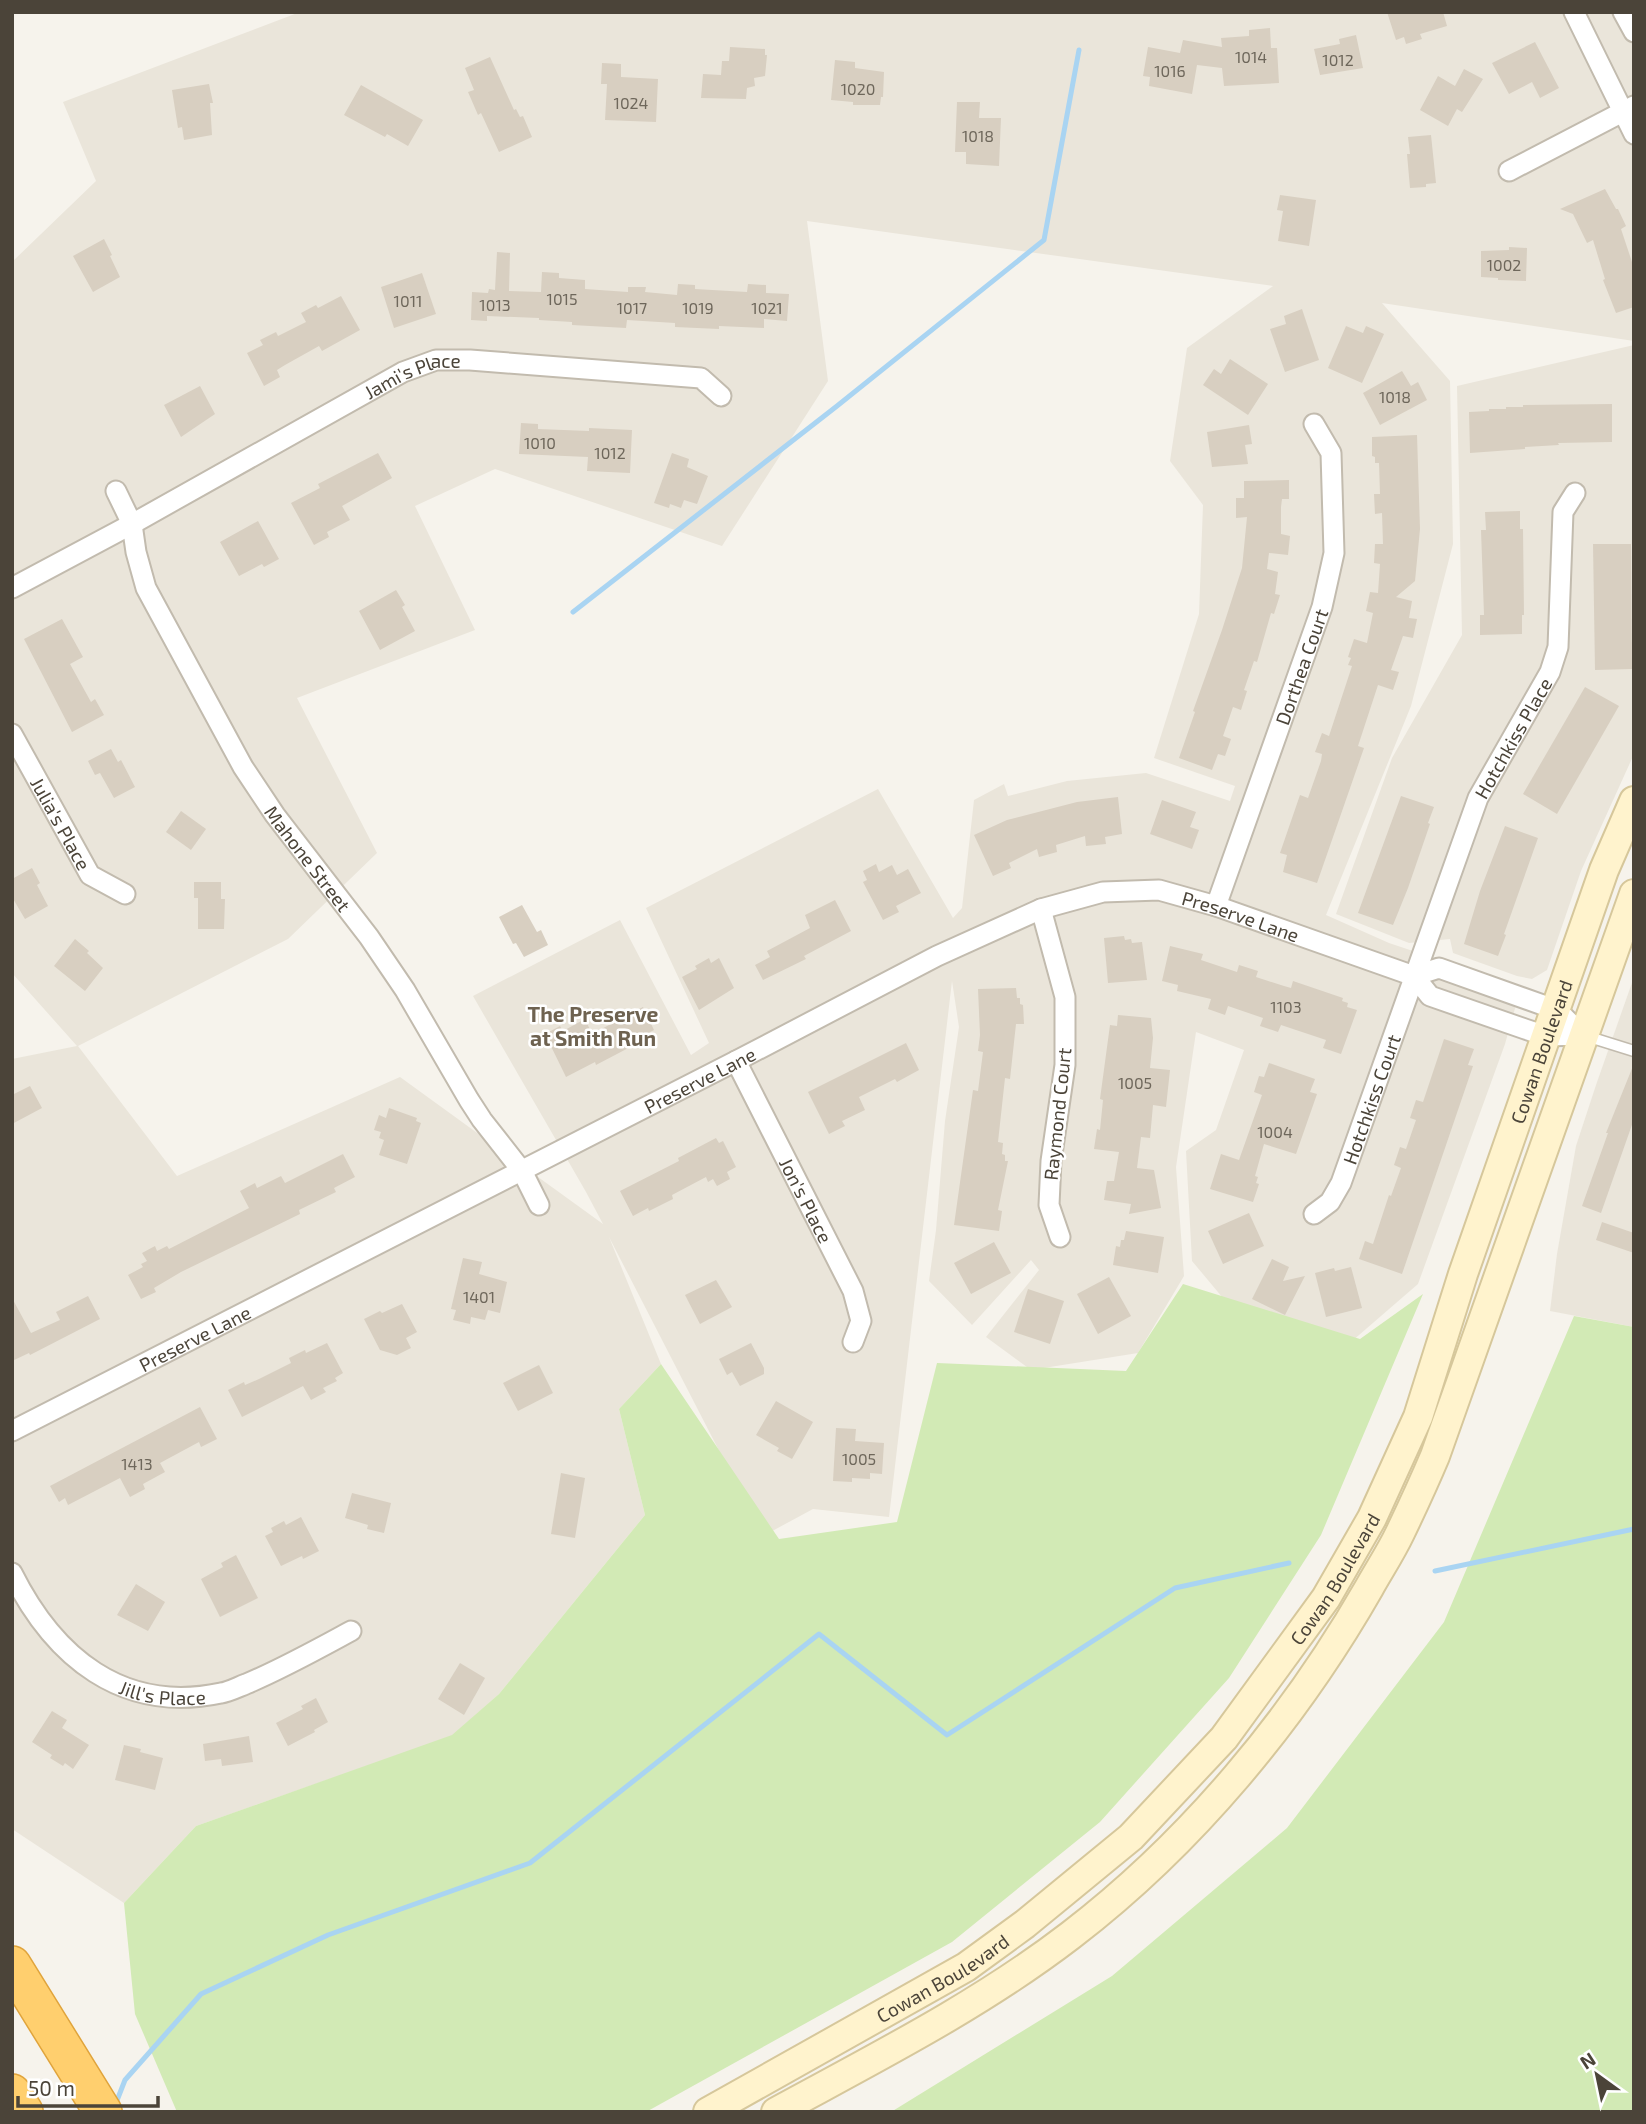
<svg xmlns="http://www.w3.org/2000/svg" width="1646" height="2124" font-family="'Exo 2',sans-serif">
<rect width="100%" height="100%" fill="#f6f3ec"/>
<g fill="#eae5da" fill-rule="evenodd">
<path d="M300,12h1334v329l-252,-38 68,78 3,163 -42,162 -85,209 63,28 132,44 -16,57 -87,240 -74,64 -91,-14 -61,-73 -6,-110 30,-21 28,-80 -48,-18 -20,135 8,109 -46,77 -107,17 -45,-33 53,-67 -8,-10 -59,65 -43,-44 7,-51 9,-109 14,-94 -7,-46 -63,536 -76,-8 -50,27 -154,-299 52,127 -42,45 26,106 -146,179 -47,42 -256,90 -72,77 -112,-74v-770l65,-13 -65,-73v-711l84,-81 -33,-79zM807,221l466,65 -86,62 -17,113 33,44 -4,109 -45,144 81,28 -5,15 -84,-28 -79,8 -59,15 -4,-12 -30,16 -12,108 -9,10 -75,-129 -232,119 63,135 -18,12 -71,-135 -147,76 113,196 17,32 -203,-147 -223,99 -99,-130 210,-107 89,-86 -80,-155 178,-68 -60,-124 80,-37 227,77 106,-165z"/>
<polygon points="1634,345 1634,754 1581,871 1547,970 1532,979 1517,976 1453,953 1450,939 1409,943 1336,914 1392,758 1462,635 1457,386"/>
<polygon points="1634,977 1634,1327 1550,1311 1557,1254 1576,1146 1596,1085"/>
</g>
<g fill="#d2eab5">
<polygon points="1183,1284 1360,1339 1423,1294 1321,1535 1229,1678 1100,1822 952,1942 646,2112 177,2112 135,2014 124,1903 196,1826 452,1735 499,1694 645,1515 619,1409 661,1364 779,1539 897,1522 937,1363 1126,1371"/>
<polygon points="1574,1316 1634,1327 1634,2112 891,2112 1112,1976 1287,1828 1444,1622"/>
</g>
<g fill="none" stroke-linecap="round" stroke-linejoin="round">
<g stroke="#a9d4f2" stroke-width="5">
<polyline points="573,612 837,406 1044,240 1079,50"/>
<polyline points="1435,1571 1634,1529"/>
<polyline points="116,2103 125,2080 201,1994 328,1935 530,1863 819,1634 947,1735 1175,1588 1289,1563"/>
</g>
</g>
<g fill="#d8cfc1">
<polygon points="1387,12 1443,12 1447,26 1420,34 1422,39 1406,44 1404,37 1396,40"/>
<polygon points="1270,28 1271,48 1277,48 1279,83 1224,86 1222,68 1197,65 1192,94 1149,86 1150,77 1143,76 1148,47 1180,53 1183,40 1222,47 1221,38 1249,36 1249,30"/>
<polygon points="1356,35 1363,68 1320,75 1314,49 1340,44 1339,39"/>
<polygon points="1535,42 1559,88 1540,98 1532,82 1509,94 1492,63"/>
<polygon points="730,47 765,49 765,55 767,55 765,76 754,78 755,86 747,88 746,99 701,98 703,74 721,75 722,61 729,61"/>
<polygon points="490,57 514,110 516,109 520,117 523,116 532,137 499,152 481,113 478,115 468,92 474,90 465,68"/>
<polygon points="835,60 855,62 855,68 884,72 883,97 881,97 880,105 853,105 853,102 831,100"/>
<polygon points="602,63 621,64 621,77 658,79 656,122 605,120 607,84 601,84"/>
<polygon points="1464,69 1483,79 1462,112 1457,109 1448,126 1420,110 1438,76 1455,86"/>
<polygon points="209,84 213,103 210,103 212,135 184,140 182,127 178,128 172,90"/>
<polygon points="361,85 423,120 408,146 387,134 385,137 344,115"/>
<polygon points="957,102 980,102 979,118 1001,118 999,166 966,164 966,152 955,152"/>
<polygon points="1431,135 1436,183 1426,184 1426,187 1410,188 1407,154 1410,154 1408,137"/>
<polygon points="1605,189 1616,209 1618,209 1626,226 1621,229 1634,268 1634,307 1616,313 1603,280 1605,279 1593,240 1587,243 1573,214 1560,209"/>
<polygon points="1280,195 1316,200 1309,246 1278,241 1283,211 1277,210"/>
<polygon points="104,239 112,255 110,256 120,277 93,292 73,256"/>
<polygon points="1509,247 1527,248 1526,281 1498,280 1498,278 1481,277 1481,251 1509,250"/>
<polygon points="497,252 510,253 509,291 541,292 542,272 559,273 559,278 585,280 585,289 628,292 628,287 646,287 645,292 677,295 678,284 695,285 695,289 747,292 748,284 766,285 766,293 789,294 787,321 764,319 764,328 719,326 719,329 675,327 675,323 627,320 626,328 572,325 572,322 539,320 539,318 487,316 487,321 471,320 472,292 488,293 489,289 495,290"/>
<polygon points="422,273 436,314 394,328 381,287"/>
<polygon points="341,296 360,330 322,351 319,346 285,365 277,370 280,377 264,386 247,353 263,345 260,340 276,332 278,336 306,322 301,313 316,305 318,308"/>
<polygon points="1302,309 1319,360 1285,372 1270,329 1286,324 1284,316"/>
<polygon points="1346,326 1363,333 1366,326 1384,334 1362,383 1328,368"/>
<polygon points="1230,359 1268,384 1248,415 1203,385 1214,369 1221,374"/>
<polygon points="1402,371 1411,386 1418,382 1427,400 1380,425 1363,393"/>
<polygon points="200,386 215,414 181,437 164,405"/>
<polygon points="1612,404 1612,442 1558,443 1559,445 1525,447 1525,449 1470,453 1469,412 1489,411 1489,409 1506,409 1506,407 1523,407 1523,405"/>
<polygon points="521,423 538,424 538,429 589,431 589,428 632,430 630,473 587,471 588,457 519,454"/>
<polygon points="1249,425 1252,444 1245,445 1248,464 1212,467 1207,432"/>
<polygon points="1417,435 1420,529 1415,581 1396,597 1412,601 1409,618 1417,619 1413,638 1403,636 1391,670 1399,672 1393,690 1378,685 1358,746 1364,748 1317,883 1283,872 1287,855 1280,853 1300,795 1308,798 1321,761 1322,754 1315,752 1322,733 1329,736 1352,666 1348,665 1351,658 1348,657 1354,639 1367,643 1373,613 1366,611 1370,592 1378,593 1380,564 1374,563 1375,544 1383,544 1382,513 1375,514 1374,494 1380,494 1379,463 1375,463 1375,457 1372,456 1372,437"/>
<polygon points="378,453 392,478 342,506 350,520 327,532 329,537 314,545 291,503 320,488 318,484"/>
<polygon points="672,453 689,459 687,467 708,476 697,504 684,500 681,508 670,504 669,508 654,503"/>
<polygon points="1289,480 1289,499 1282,499 1281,507 1281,534 1290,536 1288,555 1269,553 1267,569 1278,572 1275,594 1280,595 1274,614 1271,613 1257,662 1254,661 1244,690 1247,691 1241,710 1233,707 1223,736 1231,739 1225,756 1218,754 1212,770 1179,758 1195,712 1193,711 1222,630 1242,568 1247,517 1236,518 1236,498 1244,498 1244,481"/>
<polygon points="1520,511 1520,529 1523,529 1524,615 1522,615 1522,634 1480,635 1480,615 1484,615 1481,530 1486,530 1485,512"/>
<polygon points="258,521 279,559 264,567 262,564 239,576 220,542"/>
<polygon points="1593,544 1631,544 1632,669 1595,670"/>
<polygon points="396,590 405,605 402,607 415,631 380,650 359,611"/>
<polygon points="62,619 83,657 70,664 91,702 95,699 104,715 72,732 24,639"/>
<polygon points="1585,687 1619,706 1557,814 1523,794"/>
<polygon points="111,749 118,762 121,760 135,787 114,798 100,773 95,775 88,761"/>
<polygon points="1401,796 1434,807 1428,823 1430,824 1408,888 1393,925 1358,913"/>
<polygon points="1118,797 1122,834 1105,837 1106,844 1086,846 1085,836 1056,845 1057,852 1039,857 1037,849 1009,863 1011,868 993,876 974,835 1007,820 1077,802"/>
<polygon points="1162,800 1196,812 1190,827 1199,830 1192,849 1150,834"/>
<polygon points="181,811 206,829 191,850 166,832"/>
<polygon points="1505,826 1538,838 1504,934 1506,935 1498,956 1464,944 1480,891"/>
<polygon points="876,864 879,872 892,865 897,875 908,869 921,893 896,906 899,912 883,920 863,882 867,880 863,871"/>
<polygon points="32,868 40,883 37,885 48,906 25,919 12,897 12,879"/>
<polygon points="194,882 221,882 221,899 225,899 224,929 198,929 198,898 194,898"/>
<polygon points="835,900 851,931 804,956 806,959 763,980 755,965 770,957 767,951 810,928 805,915"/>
<polygon points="522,905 537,932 541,930 548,945 524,957 516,943 513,944 499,917"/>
<polygon points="1124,936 1125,940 1131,939 1132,943 1142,942 1147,980 1108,983 1104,938"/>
<polygon points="75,939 89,951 87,953 103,968 85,991 54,966"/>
<polygon points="1170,946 1203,954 1201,960 1237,972 1239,965 1258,971 1256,977 1284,986 1291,988 1293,981 1343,998 1342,1001 1348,1003 1347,1007 1357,1010 1341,1054 1323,1048 1326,1040 1281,1025 1278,1032 1260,1026 1263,1018 1228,1006 1225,1015 1208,1009 1211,999 1177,991 1178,985 1162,981"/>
<polygon points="709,958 711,963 719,958 734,988 699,1010 682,977 697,969 695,966"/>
<polygon points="1016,988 1017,998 1020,998 1020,1004 1023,1005 1024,1024 1016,1024 1010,1079 1005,1078 998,1142 1003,1143 1002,1154 1005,1155 1005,1161 1008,1161 998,1210 1002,1211 999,1231 954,1225 973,1090 978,1091 983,1052 978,1051 980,1035 978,989"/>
<polygon points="643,1007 654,1030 634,1040 636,1044 596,1065 595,1062 566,1077 545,1034 560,1026 563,1031 585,1019 592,1034"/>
<polygon points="1118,1015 1151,1018 1153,1038 1150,1068 1170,1070 1166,1107 1153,1105 1150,1138 1141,1137 1137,1168 1154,1170 1161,1208 1129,1214 1131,1204 1104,1200 1107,1181 1114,1181 1119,1152 1094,1149 1097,1129 1100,1130 1103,1100 1100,1099 1110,1025 1117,1026"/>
<polygon points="1444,1039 1474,1049 1468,1065 1473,1066 1402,1274 1359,1259 1365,1241 1373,1244 1389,1195 1391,1196 1401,1168 1394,1165 1400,1147 1406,1149 1416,1120 1410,1118 1416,1100 1423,1102"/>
<polygon points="906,1043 919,1070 897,1082 895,1079 859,1097 865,1110 842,1121 845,1126 829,1134 808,1092"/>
<polygon points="1269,1063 1315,1079 1310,1092 1317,1094 1296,1154 1264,1144 1255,1176 1258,1177 1256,1183 1259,1184 1253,1202 1210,1189 1221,1154 1239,1160 1262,1095 1254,1092 1259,1076 1264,1077"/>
<polygon points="1633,1066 1634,1119 1601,1213 1582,1206 1608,1133 1606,1133"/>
<polygon points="30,1086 42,1108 12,1124 12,1095"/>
<polygon points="389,1108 417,1118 416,1121 421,1123 407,1164 379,1155 384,1140 379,1138 381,1132 374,1130 379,1115 386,1118"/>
<polygon points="716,1138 719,1143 723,1141 736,1167 727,1172 730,1179 717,1186 713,1179 708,1182 706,1177 672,1195 673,1199 649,1211 648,1208 633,1216 620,1191 679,1161 678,1158"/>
<polygon points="343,1154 355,1177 334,1188 336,1192 299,1210 300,1214 181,1272 154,1288 156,1292 141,1299 128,1275 143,1267 141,1264 147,1261 142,1253 155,1246 157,1251 167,1246 169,1249 249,1208 240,1191 255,1183 257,1188 281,1176 285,1183"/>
<polygon points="1249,1213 1264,1246 1223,1264 1208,1231"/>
<polygon points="1602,1222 1634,1233 1634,1253 1596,1240"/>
<polygon points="1126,1231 1164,1237 1158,1273 1113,1265 1116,1246 1120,1247 1121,1240 1124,1240"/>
<polygon points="994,1242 1011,1273 971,1294 954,1263"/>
<polygon points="463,1258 482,1262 479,1274 507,1282 500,1313 488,1310 485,1320 471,1317 470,1324 453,1320 456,1310 451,1309"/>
<polygon points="1272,1259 1289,1267 1283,1281 1305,1276 1285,1315 1252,1299"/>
<polygon points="1351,1267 1362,1308 1326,1317 1315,1273 1334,1268 1335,1271"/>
<polygon points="1109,1277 1131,1316 1098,1334 1077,1294"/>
<polygon points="716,1280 732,1307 700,1324 685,1295"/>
<polygon points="1028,1289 1064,1301 1050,1344 1014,1332"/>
<polygon points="88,1296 100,1319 30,1355 29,1353 12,1361 12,1298 31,1333 60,1320 56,1312"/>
<polygon points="402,1304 417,1332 406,1338 411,1348 397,1355 380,1350 364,1319 380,1311 382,1313"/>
<polygon points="327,1343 343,1373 335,1378 337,1381 323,1388 326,1392 311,1400 303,1386 242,1417 228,1390 244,1382 245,1385 259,1379 291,1363 289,1358 305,1350 306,1353"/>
<polygon points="751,1343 764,1368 764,1374 740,1386 732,1372 727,1375 719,1359"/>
<polygon points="539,1365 553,1393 518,1411 503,1383"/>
<polygon points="776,1401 813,1422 792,1459 777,1451 779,1448 756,1435"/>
<polygon points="200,1407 217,1439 201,1447 199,1442 160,1463 165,1472 143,1484 145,1489 130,1497 120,1478 68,1505 65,1498 59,1502 50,1486"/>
<polygon points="836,1428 856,1429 855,1441 884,1443 882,1474 870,1473 870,1479 852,1478 852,1482 833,1481"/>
<polygon points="561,1473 585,1478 575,1538 551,1534"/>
<polygon points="352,1493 391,1503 384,1533 367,1529 368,1525 345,1518"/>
<polygon points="301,1517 319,1551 303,1559 302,1556 281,1566 265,1536 273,1532 271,1528 284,1521 286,1525"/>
<polygon points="236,1555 258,1598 220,1617 201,1579 223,1567 221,1563"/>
<polygon points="136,1584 165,1602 148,1631 117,1615"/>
<polygon points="460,1663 485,1678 464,1715 438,1699"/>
<polygon points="316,1698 328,1722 314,1730 315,1732 288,1746 276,1723 303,1709 301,1706"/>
<polygon points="52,1711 67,1720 62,1728 89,1745 73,1769 65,1763 63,1766 50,1758 52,1755 32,1742"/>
<polygon points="249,1736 253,1762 222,1766 221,1759 205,1761 203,1744"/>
<polygon points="124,1745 141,1749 140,1752 163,1758 155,1790 115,1780"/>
</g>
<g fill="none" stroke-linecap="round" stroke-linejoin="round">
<g stroke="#c2bbae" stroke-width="13">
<polyline id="service" points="1586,1036 1634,1051"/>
</g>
<g stroke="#c2bbae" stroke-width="23">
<g id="minor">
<polyline points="1574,12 1634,134"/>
<polyline points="1623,12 1634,32"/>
<polyline points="1509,171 1634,106"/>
<path id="s1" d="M116,491l16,33 4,28 10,36 97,179 32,48 94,122 36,53 64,110 13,20 40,51 17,34"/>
<path id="s2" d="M12,588l120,-64 271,-152 33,-12h34l231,18 20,18"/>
<path id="s3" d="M12,734l78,141 35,19"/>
<path id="s4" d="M1216,906l106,-299 12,-54 -3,-100 -17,-29"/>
<polyline points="1041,909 1065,997 1065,1065 1051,1161 1049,1205 1060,1237"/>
<polyline points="1414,976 1439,968 1557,1010 1582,1035"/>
<path id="s5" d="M736,1061l117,230 8,30 -8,21"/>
<path id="s6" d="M1314,1214l16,-12 11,-19 137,-385 72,-126 8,-25 5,-135 12,-19"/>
<path id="s7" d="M12,1431l724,-370 201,-105 104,-47 62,-17 56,-2 57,16 198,70 16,20 95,33 21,7 36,-1"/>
<path id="s8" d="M12,1573c42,84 110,141 209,120 8,-1 17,-6 25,-9 36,-15 70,-34 105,-53"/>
</g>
</g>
<g stroke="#d6c79b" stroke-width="32">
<g id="secondary">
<path id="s9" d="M708,2112l258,-145 59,-43 106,-87 93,-99 102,-140 46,-80 46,-101 45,-143 141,-404 30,-69"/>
<path d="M776,2112c101,-55 204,-107 295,-177 120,-92 223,-216 298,-347 10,-18 22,-36 31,-55 12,-25 24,-51 35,-77l199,-562"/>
</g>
</g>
<g stroke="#e0a43c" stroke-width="40">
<g id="motorway">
<polyline points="12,1965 103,2112"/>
<polyline points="12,2093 24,2112"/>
</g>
</g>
<use href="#service" stroke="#fff" stroke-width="10"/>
<use href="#minor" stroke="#fff" stroke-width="19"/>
<use href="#secondary" stroke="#fff3cd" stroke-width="28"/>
<use href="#motorway" stroke="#ffcf6e" stroke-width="37"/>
</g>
<g text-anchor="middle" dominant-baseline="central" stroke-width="5" stroke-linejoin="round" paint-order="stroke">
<g font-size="16" fill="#6e675b">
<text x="1251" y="56">1014</text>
<text x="1338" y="59">1012</text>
<text x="1170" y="70">1016</text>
<text x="858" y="88">1020</text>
<text x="631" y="102">1024</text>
<text x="978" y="135">1018</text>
<text x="1504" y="264">1002</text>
<text x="562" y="298">1015</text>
<text x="408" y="300">1011</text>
<text x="495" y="304">1013</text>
<text x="632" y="307">1017</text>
<text x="698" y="307">1019</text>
<text x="767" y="307">1021</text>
<text x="1395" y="396">1018</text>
<text x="540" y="442">1010</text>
<text x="610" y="452">1012</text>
<text x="1286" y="1006">1103</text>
<text x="1135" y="1082">1005</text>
<text x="1275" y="1131">1004</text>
<text x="479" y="1296">1401</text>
<text x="859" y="1458">1005</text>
<text x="137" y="1463">1413</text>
</g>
<g font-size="19" fill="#4b4439" stroke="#fff">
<text stroke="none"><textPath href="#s2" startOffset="455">Jami's Place</textPath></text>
<text stroke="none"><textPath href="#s4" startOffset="254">Dorthea Court</textPath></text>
<text stroke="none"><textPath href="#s6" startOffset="520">Hotchkiss Place</textPath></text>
<text stroke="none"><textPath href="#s3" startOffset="102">Julia's Place</textPath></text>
<text stroke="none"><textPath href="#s1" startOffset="418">Mahone Street</textPath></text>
<text stroke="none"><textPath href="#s7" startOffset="1360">Preserve Lane</textPath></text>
<text stroke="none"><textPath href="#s9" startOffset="1404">Cowan Boulevard</textPath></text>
<text stroke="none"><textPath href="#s7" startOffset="772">Preserve Lane</textPath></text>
<text stroke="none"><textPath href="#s6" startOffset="131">Hotchkiss Court</textPath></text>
<text transform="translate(1057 1114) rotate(-84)">Raymond Court</text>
<text stroke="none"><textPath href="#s5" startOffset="156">Jon's Place</textPath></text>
<text stroke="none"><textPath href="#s7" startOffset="205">Preserve Lane</textPath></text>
<text stroke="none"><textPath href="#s9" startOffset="836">Cowan Boulevard</textPath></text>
<text stroke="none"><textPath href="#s8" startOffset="203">Jill's Place</textPath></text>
<text stroke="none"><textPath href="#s9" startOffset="270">Cowan Boulevard</textPath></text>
</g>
<g font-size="21" font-weight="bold" fill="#6e6250" stroke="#fff">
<text x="593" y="1013">The Preserve<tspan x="593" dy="24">at Smith Run</tspan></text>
</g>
</g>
<rect width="1646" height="2124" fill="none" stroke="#4b4439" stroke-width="28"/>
<g transform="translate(1597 2075) rotate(327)" stroke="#ffffff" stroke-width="5" paint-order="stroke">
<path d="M0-5L12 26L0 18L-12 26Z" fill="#4b4439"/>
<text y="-10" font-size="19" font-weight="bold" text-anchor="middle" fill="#4b4439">N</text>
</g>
<path d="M18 2096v10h140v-10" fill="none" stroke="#4b4439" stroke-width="3.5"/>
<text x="28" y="2096" font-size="21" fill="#4b4439" stroke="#ffffff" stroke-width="5" paint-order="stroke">50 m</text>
</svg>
